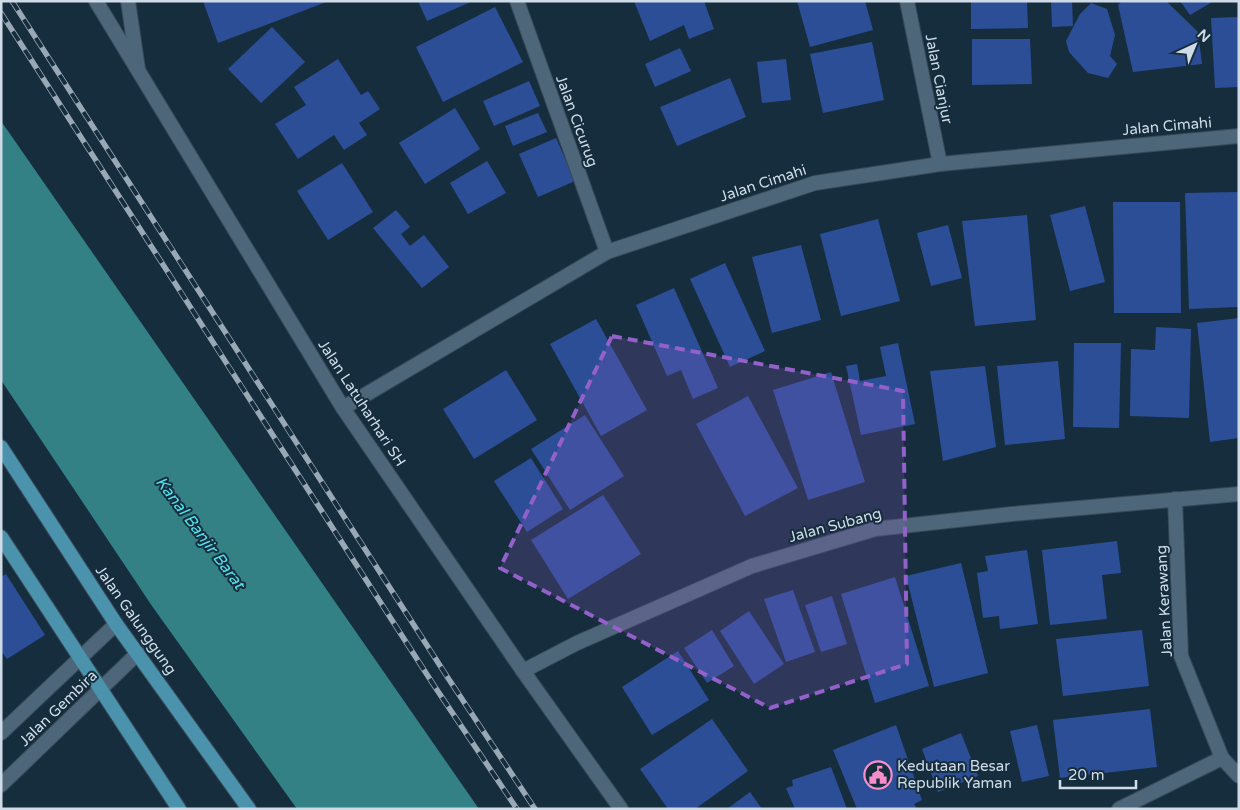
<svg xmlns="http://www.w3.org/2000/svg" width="1240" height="810" font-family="'Varela Round',sans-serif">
<rect width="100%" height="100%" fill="#162d3e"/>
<polygon fill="#338085" points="1,121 479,809 297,809 152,606 1,380"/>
<g fill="#2c4e97">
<polygon points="203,1 329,1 218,43"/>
<polygon points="418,1 473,1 427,21"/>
<polygon points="634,1 704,1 714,29 689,39 684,25 650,41"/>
<polygon points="797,1 865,1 873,30 810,47"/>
<polygon points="971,1 1027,1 1028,28 971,29"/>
<polygon points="1051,1 1072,1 1073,26 1052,27"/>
<polygon points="1122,1 1166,1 1198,32 1202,64 1133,72 1118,5"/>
<polygon points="1180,1 1214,1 1190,15"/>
<polygon points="1091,3 1107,9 1115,35 1110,56 1117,64 1108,78 1088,73 1069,52 1066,41 1080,14"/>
<polygon points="495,7 523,62 443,102 416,47"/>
<polygon points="1239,17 1239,87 1215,88 1211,18"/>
<polygon points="272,27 305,62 261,103 228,69"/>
<polygon points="972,39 1030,39 1032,84 972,85"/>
<polygon points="872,42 884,100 823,113 810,54"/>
<polygon points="680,48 691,71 655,87 645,64"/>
<polygon points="338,59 361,95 368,91 380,109 359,123 367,135 344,150 334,135 298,159 275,124 306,105 294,87"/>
<polygon points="786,59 791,100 762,103 757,62"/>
<polygon points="730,78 746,117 677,146 660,107"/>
<polygon points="529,81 540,106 494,126 483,101"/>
<polygon points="455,108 480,149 425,184 399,143"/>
<polygon points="538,113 547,132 513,146 505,126"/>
<polygon points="556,138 575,181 538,197 519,154"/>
<polygon points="487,161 506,193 468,214 450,183"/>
<polygon points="342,163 373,212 328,240 297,191"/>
<polygon points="1239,192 1239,307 1189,309 1185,193"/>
<polygon points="1113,202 1180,202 1181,313 1114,313"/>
<polygon points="1085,206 1105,282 1070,291 1050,215"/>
<polygon points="396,210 410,227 401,234 410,246 424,235 449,267 422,288 373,228"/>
<polygon points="1027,215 1036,320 975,326 962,221"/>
<polygon points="878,219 900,301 841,316 820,234"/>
<polygon points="948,225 962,278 931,286 917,233"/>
<polygon points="801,245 821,320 772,333 752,257"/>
<polygon points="725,263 765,351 730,367 690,279"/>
<polygon points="674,288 718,388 693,399 681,370 667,376 636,305"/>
<polygon points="1239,318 1239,438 1210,442 1197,323"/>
<polygon points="596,319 647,410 601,436 550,344"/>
<polygon points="1156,327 1191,329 1189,418 1130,416 1131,349 1155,350"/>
<polygon points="898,343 915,424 861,435 846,366 857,364 860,381 886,376 880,347"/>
<polygon points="1074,343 1121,343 1119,428 1073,427"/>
<polygon points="1058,361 1065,439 1005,445 997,366"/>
<polygon points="985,366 996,447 943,461 930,371"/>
<polygon points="506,370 537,420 474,459 443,409"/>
<polygon points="831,372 865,482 808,500 773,390"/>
<polygon points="748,396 798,488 745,516 696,424"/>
<polygon points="585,415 624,476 570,510 531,449"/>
<polygon points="531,458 563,509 527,532 494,481"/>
<polygon points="603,495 641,554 568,599 531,540"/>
<polygon points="1117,541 1121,573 1102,575 1107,619 1050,625 1042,550"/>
<polygon points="1027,550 1038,624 1000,629 999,616 983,618 977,573 988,571 985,556"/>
<polygon points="961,563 988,673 934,687 906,576"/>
<polygon points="6,574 45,635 7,659 1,651 1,577"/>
<polygon points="895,577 929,686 875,703 841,594"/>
<polygon points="793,590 815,652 786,662 764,599"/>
<polygon points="832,596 847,644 821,652 805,605"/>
<polygon points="749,611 784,664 754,684 720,631"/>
<polygon points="712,630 734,666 707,683 684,648"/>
<polygon points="1142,630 1149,686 1063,696 1056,639"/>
<polygon points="678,651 709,700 652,735 622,687"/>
<polygon points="1150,709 1157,767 1060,778 1053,720"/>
<polygon points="712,719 748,771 695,809 668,809 640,769"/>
<polygon points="896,725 922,800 914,804 917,809 857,809 833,750"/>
<polygon points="1037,725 1049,776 1022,782 1010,731"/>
<polygon points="961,733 978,776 938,792 922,749"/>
<polygon points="831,767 847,809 795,809 786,788 793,786 792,780"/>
<polygon points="750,792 762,809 727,809"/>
</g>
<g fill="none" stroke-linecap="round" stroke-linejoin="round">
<g stroke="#374957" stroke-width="16">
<g id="minor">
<polyline points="128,1 138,69"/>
<polyline points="517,1 607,252"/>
<polyline points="907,1 940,164"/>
<polyline points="1175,499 1181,656 1222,758 1239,776"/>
<polyline points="523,671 577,643 752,566 875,529 1012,514 1239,494"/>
<polyline points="1119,809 1222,758"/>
</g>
</g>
<g stroke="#374957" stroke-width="16">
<g id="tertiary">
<polyline points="96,1 343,408 523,671 621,809"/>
<polyline points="343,408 607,252 815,183 940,164 1239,136"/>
</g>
</g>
<g stroke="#374957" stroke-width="16">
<g id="secondary">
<polyline points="1,733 116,624"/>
<polyline points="1,785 138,653"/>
</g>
</g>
<g stroke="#374957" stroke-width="16">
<g id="primary">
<polyline points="1,447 116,624 249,809"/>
<polyline points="1,537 179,809"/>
</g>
</g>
<use href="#minor" stroke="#4e6679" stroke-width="14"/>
<use href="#tertiary" stroke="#4e6679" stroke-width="14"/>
<use href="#secondary" stroke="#4e6679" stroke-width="14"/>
<use href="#primary" stroke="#4b92ac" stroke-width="14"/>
<g stroke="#98a8b5" stroke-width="5.5">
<g id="rail">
<polyline points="12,1 448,678 535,809"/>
<polyline points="1,13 435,687 517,809"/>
</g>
</g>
<use href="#rail" stroke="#162d3e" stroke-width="4" stroke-dasharray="11" stroke-linecap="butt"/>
</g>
<path fill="#9461cb" fill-opacity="0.2" stroke="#9461cb" stroke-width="4" stroke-dasharray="10 6" stroke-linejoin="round" d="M612,336l291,55 4,273 -137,44 -270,-140z"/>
<defs>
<g id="civic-ring" transform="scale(1.4375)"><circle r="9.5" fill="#162d3e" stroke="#f98fca" stroke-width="1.5"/><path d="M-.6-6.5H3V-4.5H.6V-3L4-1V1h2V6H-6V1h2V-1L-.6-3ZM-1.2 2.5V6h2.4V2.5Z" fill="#f98fca"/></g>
</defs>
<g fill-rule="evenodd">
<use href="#civic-ring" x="878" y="775"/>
</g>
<g text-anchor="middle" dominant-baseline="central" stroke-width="4" stroke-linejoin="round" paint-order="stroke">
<g font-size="15" fill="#cfdce7" stroke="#162d3e">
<text transform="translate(939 79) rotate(79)">Jalan Cianjur</text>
<text transform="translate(577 121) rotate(70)">Jalan Cicurug</text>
<text transform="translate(1167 126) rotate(-5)">Jalan Cimahi</text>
<text transform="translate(763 183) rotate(-18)">Jalan Cimahi</text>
<text transform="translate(362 403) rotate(57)">Jalan Latuharhari SH</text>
<text transform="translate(835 525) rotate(-15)">Jalan Subang</text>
<text transform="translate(1164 601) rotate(-93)">Jalan Kerawang</text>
<text transform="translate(136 620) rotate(55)">Jalan Galunggung</text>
<text transform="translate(58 708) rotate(-44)">Jalan Gembira</text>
</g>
<g font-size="15" fill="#cfdce7" stroke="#162d3e" text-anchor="start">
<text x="897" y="766">Kedutaan Besar<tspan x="897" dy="17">Republik Yaman</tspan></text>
</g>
<g font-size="16" font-style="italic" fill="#4ee4ed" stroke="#162d3e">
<text transform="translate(200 533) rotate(53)">Kanal Banjir Barat</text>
</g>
</g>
<rect width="1240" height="810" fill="none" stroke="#cfdce7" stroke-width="5"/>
<g transform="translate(1195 45) rotate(44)" stroke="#162d3e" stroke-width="4" paint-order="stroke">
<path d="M0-4L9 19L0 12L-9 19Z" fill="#cfdce7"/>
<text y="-8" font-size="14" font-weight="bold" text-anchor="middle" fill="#cfdce7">N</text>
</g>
<path d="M1060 780v8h76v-8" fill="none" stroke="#cfdce7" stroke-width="2.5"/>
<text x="1068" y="780" font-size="15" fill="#cfdce7" stroke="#162d3e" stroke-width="4" paint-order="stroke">20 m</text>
</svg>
